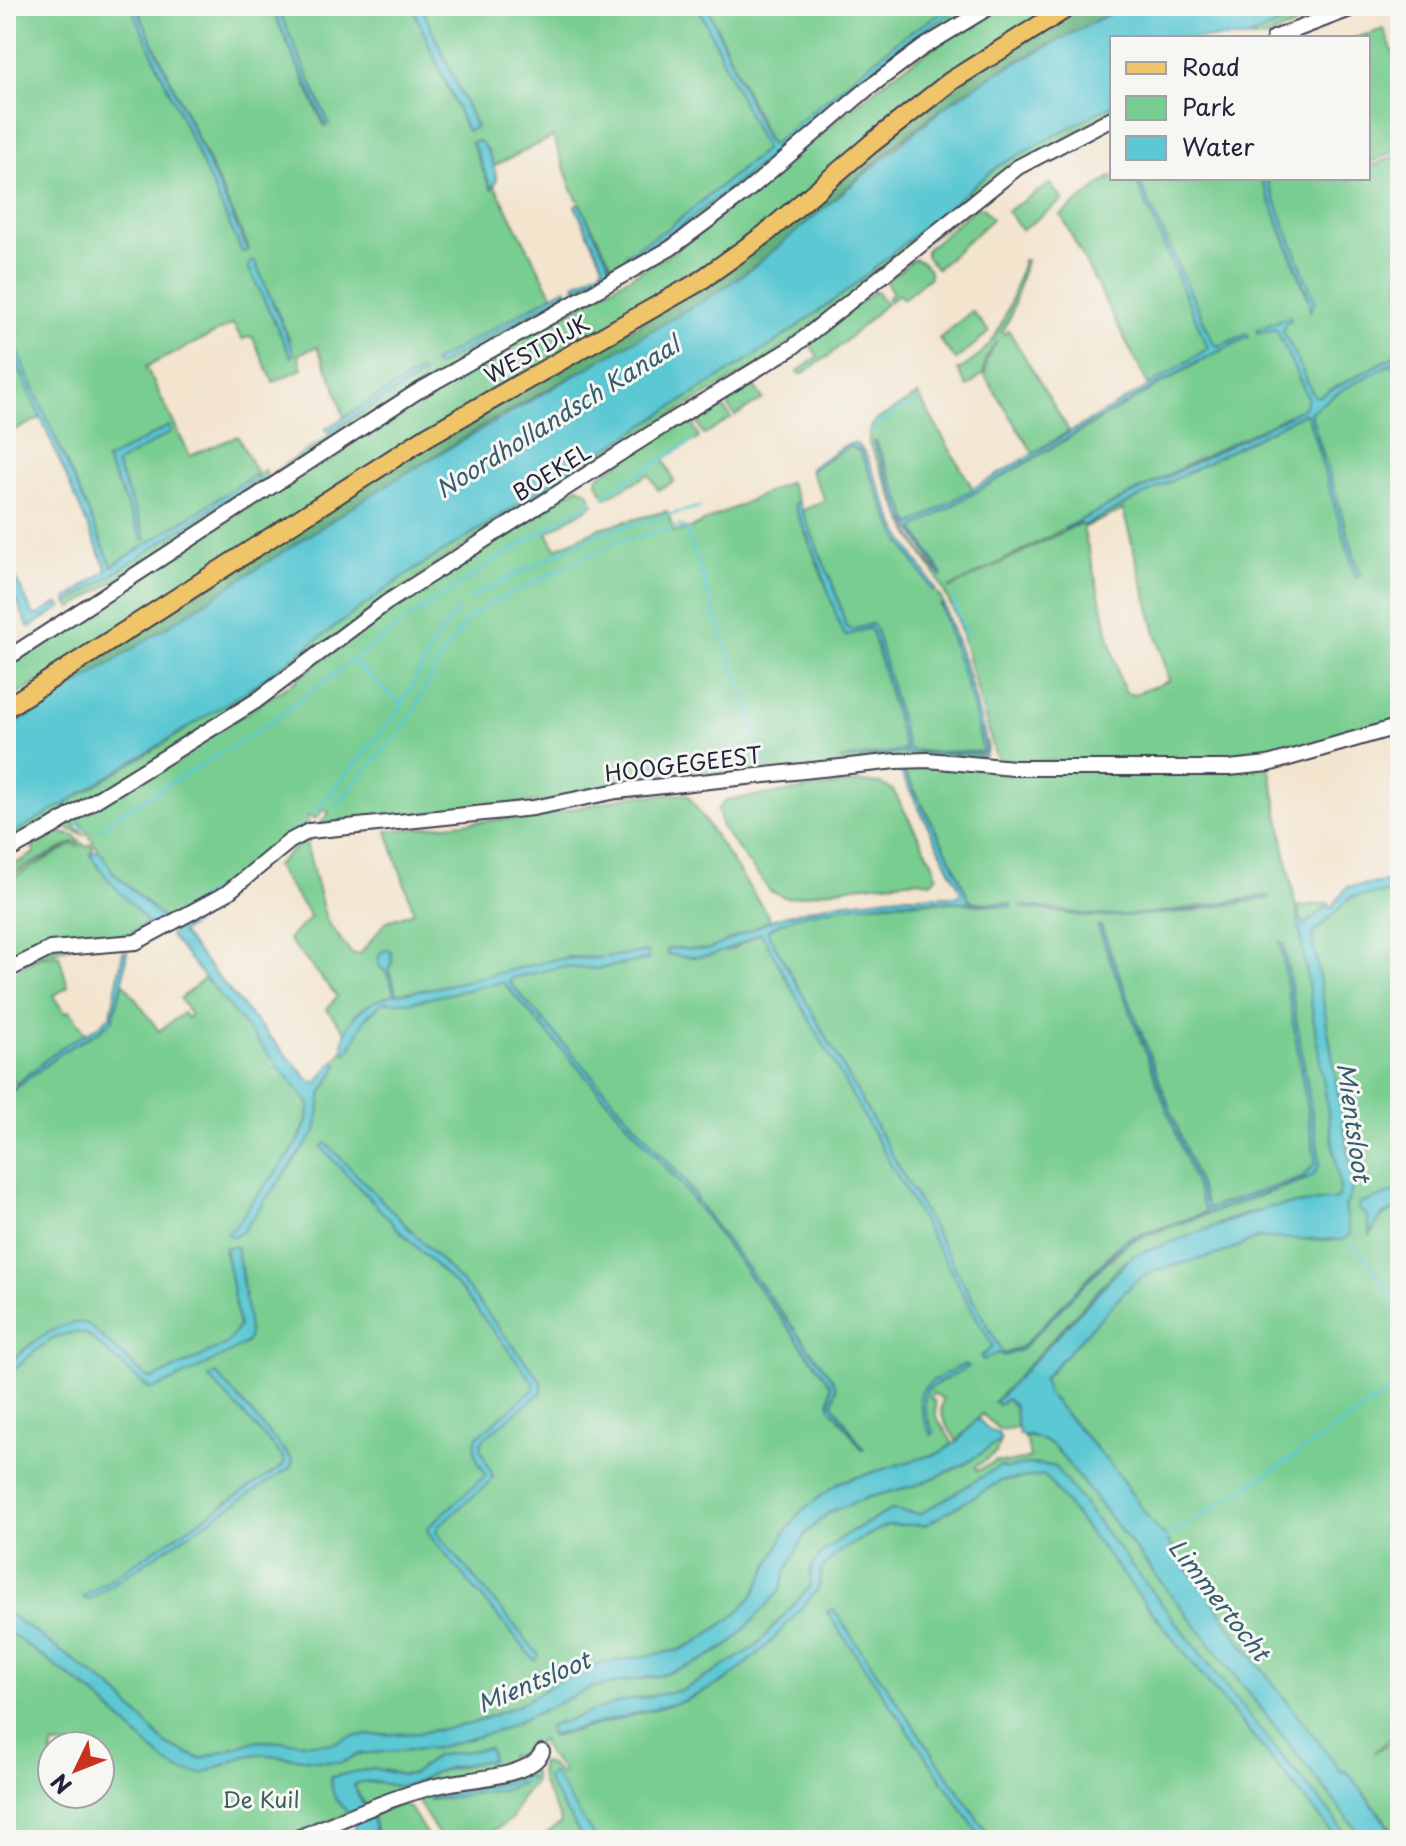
<svg xmlns="http://www.w3.org/2000/svg" width="1406" height="1846" font-family="'Playpen Sans',sans-serif">
<rect width="100%" height="100%" fill="#f6f6f2"/>
<filter id="ink" filterUnits="userSpaceOnUse"><feTurbulence type="fractalNoise" baseFrequency=".0125" numOctaves="2"/><feDisplacementMap in="SourceGraphic" scale="16" xChannelSelector="R" yChannelSelector="G"/><feConvolveMatrix kernelMatrix="1 2 1 2 8 2 1 2 1" color-interpolation-filters="sRGB"/></filter>
<filter id="wash" filterUnits="userSpaceOnUse"><feTurbulence type="fractalNoise" baseFrequency=".006" numOctaves="4" result="noise"/><feDisplacementMap in="SourceGraphic" scale="32" xChannelSelector="R" yChannelSelector="G"/><feGaussianBlur stdDeviation="1.8" result="paint"/><feColorMatrix in="noise" values="0 0 0 0 0 0 0 0 0 0 0 0 0 0 0 0 0 1.4 0 .05"/><feComposite in="paint" operator="in"/></filter>
<g filter="url(#wash)">
<rect width="100%" height="100%" fill="#f3e4ce"/>
<g fill="#78cd90" stroke="#4d7866" stroke-width="2" fill-rule="evenodd">
<path d="M28,6h103l111,246 7,-4 -113,-242h135l53,120 5,-3 -52,-117h135l55,125 9,-4 -55,-121h277l67,144 -95,77 -44,27 50,-24 100,-79 130,-109 56,-36 5,6 -49,32 -208,170 -40,30 -87,50 -5,-1 -4,-9 4,4 33,-21v-4l-39,-74 -19,-52 -59,29 -7,-17 -15,-6 16,40 3,6 4,-3 58,110 -120,67 3,3 132,-75 -2,-3 6,10 -296,178 -4,-3 56,-36v-4l93,-57 -2,-5 -75,47 -10,-34 -17,-37 -19,7 4,15 -29,13 -21,-46 -10,3 -9,-15 -87,43 44,89 48,-20 19,38 8,-4 4,13 -197,125 -4,-4 191,-127 -4,-2 -143,91 -106,-240v-311zM255,262l34,76 2,19 -43,-91 1,-3zM171,432l-55,32 30,74 -3,2 -37,-80z"/>
<polygon points="707,6 947,6 948,9 904,36 771,146"/>
<polygon points="1001,6 1061,6 696,279 6,702 6,665 419,397 675,251 894,74 970,23"/>
<polygon points="1319,6 1344,6 1264,38 1248,38"/>
<polygon points="1384,29 1400,72 1400,152 1395,151 1368,163 1368,38 1355,38"/>
<polygon points="1112,105 1112,112 1072,133 763,362 615,448 608,456 439,562 261,691 138,771 6,846 6,837 63,804 65,808 68,807 66,803 179,734 403,577 776,342 848,290 998,166"/>
<path d="M1395,156l5,2v195l-82,44 -5,-3 -30,-63 2,-8 -26,10 17,-4 32,69 -4,10 -117,57 -239,124 133,-66 2,3 219,-112h6l48,163 4,-2 -50,-164 35,-23 55,-29v363l-126,36 -53,4 -221,-1 -5,-7 -38,-136 -18,-37 -31,-50 -39,-88v-13l6,-9 43,-26 55,94 -62,36 -35,-84 -2,1c16,45 33,100 68,135l-27,-47 1,-3 331,-193 -29,12 -4,-2 -76,-166h123l49,126 5,-3 -49,-123h102v-10zM1123,510l46,171 -37,14 -7,-3 -5,-12 -37,-152z"/>
<polygon points="1112,176 1112,178 1135,178 1208,347 1207,351 1149,386 1061,215"/>
<polygon points="1050,184 1063,200 1022,230 1007,211"/>
<polygon points="976,207 983,208 992,219 937,269 926,256 926,250"/>
<path d="M913,259c8,1 18,8 17,18l-27,22 -4,-5 -10,8 -1,-5 5,-4 -7,-11z"/>
<path d="M1023,260h3l-15,55 -9,18 3,1 3,-4 1,1 60,100 -36,22 -48,-77 1,-15 11,-20 -12,18 -1,14 -17,14 -9,-17c43,-21 53,-68 65,-110z"/>
<polygon points="875,291 886,304 830,355 801,375 798,371 818,357 808,342"/>
<polygon points="972,311 989,332 956,360 939,339"/>
<polygon points="6,338 41,418 6,434"/>
<polygon points="752,383 763,399 735,416 729,407 730,394 746,384"/>
<polygon points="717,402 722,405 731,418 704,435 698,424 697,414"/>
<polygon points="686,421 693,424 699,438 664,459 674,482 658,490 649,474 606,498 597,483 598,476"/>
<path d="M849,446l11,5 37,85 45,64 26,73 20,75 -4,9 -664,67 9,-11 -5,-4 -10,11 -5,-4 -3,2 3,6 -65,51 -112,65 -49,2 -77,25v-86l67,-37 6,3 -1,-4 -4,-1 -68,35v-8l29,-16 -3,-7 25,-14 17,4 12,11 5,-3 2,3 -2,9c15,25 39,44 58,67l-17,9 33,-12 -52,-48 -33,-50 -6,4 11,9 -20,-7 -1,-2 94,-56 136,-88 75,-61 209,-134 9,4 7,13 -47,29 9,16 44,-21 67,-17 7,21 17,-4 98,-46 9,19 -4,3 52,132 23,-8 4,5 32,117 -66,10 67,-7 78,1 2,-8 -24,-83 -20,-59 -2,1 33,100 10,47h-55l-20,-2 -32,-120 -5,-6 -19,6 -6,-3 -11,-37 -33,-79 23,-11 -15,-30z"/>
<path d="M901,766h368l27,141 32,-4 4,4 -7,1 -22,18 -5,-17 42,280 -3,11 -67,7 -31,9 -115,46 -129,139 12,-3 7,8 6,21 -20,3 -18,-16 -25,27c-9,-14 -20,-26 -14,-42l-10,-6 -3,5 5,3 1,16 17,26 -11,9 -35,11 -106,48 -16,22 -32,63 -20,21 -38,26 -15,7 -76,13 -30,9 -55,33 -48,19 -53,9 -66,3 -20,8 -76,-3 -55,18 -34,-14 -55,-57 -106,-76v-235c21,-18 51,-54 82,-42l60,53 4,1 52,-23 42,-23 -4,-74 -18,-19 7,22 8,54 -13,19 -73,34 -6,-1 -58,-53c-30,-7 -63,21 -83,41v-270l59,-46 33,-18 14,-11 11,-39 36,49 24,-18 4,5 4,-3 -11,-16 25,-21 105,125c-3,39 -35,70 -58,99 -9,12 -12,22 -24,30h14l74,-101 6,-38 16,-27 -4,-3 9,-12 2,2 22,-37 17,-14h28l91,-20 177,201 151,202 -2,18 33,47 2,-1 -31,-45 3,-16 -6,-12 -120,-157 -26,-39 -175,-198 3,-4 49,-12 36,3 51,-9v-8l-53,6 -26,-1 -130,30 -42,7 -8,-23 3,-10 -1,-9 -10,13 6,8 8,21 -40,21 -9,18 -19,-24 10,-13 -49,-57 23,-22 -36,-51 24,-21 7,-2 20,77 26,34h8l27,-33 27,-9 -27,-81 156,-16 89,-19 55,-2 84,126 -63,30 -40,-2 -1,6 63,-4 31,-17 233,414 -2,3 9,5 20,-5 48,-50 -46,46 -18,8 -3,-2 -235,-421c46,-33 139,-28 194,-29l16,3 33,-1 -35,-2 -6,-2 -15,-35 -50,-95 -5,-1zM1269,896v2l-83,14 -97,5 -69,-11c27,0 54,9 81,10 57,1 112,-14 168,-20zM1101,926l107,283 95,-32 13,-14 -35,-221 3,4 36,218 -12,15 -178,62 -40,37 25,-30 12,-9 77,-26 1,-4 -107,-282z"/>
<polygon points="861,782 881,784 893,790 933,863 937,875 932,882 917,880 855,886 787,898 770,891 722,828 718,809 726,800"/>
<path d="M1400,891v299l-40,14 -2,4 9,8 4,18c7,-16 12,-20 29,-26v522l-27,23 27,-17v104l-52,-68 -7,-1 -104,-134 -29,-44 -26,-30 -16,-25 -12,-12 -39,-56 -67,-76 -5,-15 91,-97 21,-12 65,-16 38,-16 84,2 8,-5 -5,-29 5,-9 3,-16 -41,-246 39,-38z"/>
<polygon points="59,955 68,987 53,996 65,1013 70,1011 86,1034 62,1047 16,1084 6,1070 6,977 39,957"/>
<path d="M1021,1435l17,3 15,7 312,395h-16l-21,-30 -55,-63 -220,-281 -25,-2 -21,5 -7,-3 -80,48 -29,-4 -46,25 -34,33v19l-56,60 -43,27 -29,16 -63,12 -68,35 132,-36 41,-20 45,-38 48,-54 4,-20 16,-17 49,-27h38l76,-44 43,-6 158,200 137,165h-347l-159,-231 -5,4 155,227h-387l-44,-67 -5,8 37,59h-41l-2,-3 19,-13 1,-4 -20,-39 -1,-17 2,-2 8,3 10,9 4,-2 -17,-18 -5,-14 -4,2 1,7 -7,5 -23,2 5,6 -147,45 -13,-20 5,-6 41,5 21,-4 11,-9 59,-14 -2,-11 -53,8 -22,18 -13,1 -16,-5 -53,7 19,36 -71,27h-274v-210l89,65 68,65 39,14 43,-18 14,-2 82,9 18,-9 77,-6 65,-18 89,-42 72,-13 118,-84 7,-22 19,-36 23,-21 37,-14 54,-14 45,-20 35,-24 -4,13 -21,14 2,4 19,-10 12,2 22,-5 -3,-17zM52,1746h48v48h-48z"/>
<path d="M530,1769l4,4v10l-14,16 -8,20 -34,21h-36l-24,-38 7,-9zM530,1780l-24,9 -76,11 1,-3z"/>
<polygon points="401,1804 410,1808 430,1840 373,1840 376,1829 371,1814"/>
</g>
<path fill="#62b07a" stroke="#42695a" stroke-width="2" d="M1078,6h46c-58,32 -121,59 -176,98 -80,57 -146,132 -228,187 -78,52 -165,91 -245,140 -158,97 -313,200 -469,300v-16l424,-274 209,-117 314,-239z"/>
<g fill="#5cc8d3" stroke="#3f7587" stroke-width="2">
<polygon points="131,6 136,6 248,251 242,252"/>
<polygon points="271,6 277,6 329,124 326,126"/>
<polygon points="412,6 421,6 476,127 467,131"/>
<polygon points="698,6 707,6 766,141 771,145 904,36 953,6 962,6 906,42 776,151 676,230 627,258 626,254 670,227 765,150"/>
<polygon points="1124,6 1319,6 1248,38 1112,38 1112,105 998,166 848,290 776,342 403,577 248,690 66,803 68,807 66,809 63,805 6,837 6,731 388,484 718,292 755,266 947,105 990,77"/>
<path d="M479,141c11,10 15,24 18,39l-5,9 -20,-47z"/>
<polygon points="1135,178 1138,178 1214,344 1218,346 1248,334 1249,337 1195,363 916,527 915,530 943,575 941,576 902,514 873,442 875,441 911,525 1149,386 1208,348"/>
<polygon points="1261,178 1266,178 1315,301 1310,311 1308,295"/>
<polygon points="576,204 580,204 611,267 577,288 575,284 602,269 603,264 575,206"/>
<polygon points="252,261 255,262 294,353 291,357 248,266"/>
<polygon points="566,288 568,292 436,367 433,362"/>
<polygon points="1289,316 1291,320 1285,323 1283,331 1313,394 1318,397 1400,353 1400,359 1345,388 1310,412 1360,575 1356,577 1307,414 1302,414 1083,526 1080,523 1066,530 1065,528 1304,408 1308,398 1276,329 1258,333 1257,330"/>
<polygon points="6,326 112,566 255,475 259,478 68,604 66,600 107,570 6,338"/>
<polygon points="420,371 422,375 328,433 325,429"/>
<polygon points="169,426 171,432 116,464 146,538 143,540 106,460"/>
<polygon points="853,443 859,446 865,453 899,532 935,588 932,590 897,536 860,451 849,446 811,470 810,468 842,447"/>
<path d="M798,501l37,89 11,37 6,3 19,-6 5,6 32,119 20,3 55,-1 -10,-46 -33,-100 2,-2c10,27 47,128 43,151l-79,-1 -67,7 66,-10 -32,-117 -4,-5 -23,8 -4,-4 -23,-68 -25,-60z"/>
<polygon points="6,558 33,614 38,615 58,603 62,607 30,627 28,626 6,578"/>
<path d="M899,769l4,1 51,95 15,35 6,2 36,2v3c-17,-1 -33,-4 -49,-5 -45,-4 -161,2 -195,29l235,421 3,2 18,-8 99,-104 82,-29 1,-3 -107,-284h3l107,283 95,-32 13,-14 -36,-221 4,4 33,197 3,21 -7,12 -183,65 -11,7 -98,102 -17,6 -6,-3 -15,7 -2,-4 12,-9 -232,-414c-37,18 -50,30 -94,21l1,-6 40,2 68,-32 55,-14 69,-8h59l2,-5z"/>
<path d="M100,851l13,21 52,49 -32,14 -1,-3 16,-9c-19,-23 -42,-42 -57,-67l2,-4z"/>
<polygon points="1400,880 1400,891 1351,897 1312,935 1353,1182 1350,1197 1345,1206 1350,1235 1342,1240 1258,1238 1220,1254 1156,1270 1134,1282 1043,1379 1048,1394 1115,1470 1154,1526 1166,1538 1182,1563 1208,1593 1237,1637 1341,1771 1348,1772 1398,1840 1365,1840 1053,1445 1030,1435 1019,1435 1014,1406 1007,1399 998,1405 995,1402 1132,1256 1270,1207 1337,1199 1340,1189 1296,907 1304,926 1325,908 1332,907 1347,887"/>
<path d="M1269,896l1,2c-72,12 -142,25 -215,13 -11,-1 -26,-1 -35,-5 27,2 54,9 81,10 57,0 112,-11 168,-20z"/>
<path d="M221,904l-40,29 68,81 62,68 6,1 16,-21 5,3 -16,28 -6,38 -74,101 -8,5 -5,-2 -1,-3c12,-8 15,-18 24,-30 23,-29 55,-59 58,-98l-140,-168 2,-3z"/>
<path d="M388,949l3,3 1,10 -3,9 8,23 42,-7 118,-28 38,-1 53,-6v7l-51,10 -36,-2 -49,11 -3,4 175,198 26,39 120,157 6,10 -3,18 31,46 -34,-43 1,-22 -151,-202 -177,-201 -92,20h-27l-17,14 -19,37 -5,-2c-1,-32 23,-50 52,-57l-8,-21 -8,-7 -1,-8 3,-6z"/>
<polygon points="127,951 123,982 112,1021 98,1032 65,1050 6,1096 6,1093 62,1047 99,1026 111,1015 123,952"/>
<path d="M326,1143l142,146 73,92 1,11 -60,48 -2,8 13,28 -4,7 -50,42 -3,7 103,123 -4,6 -105,-125 -3,-8 59,-53c-8,-13 -16,-24 -9,-38l57,-48v-6l-71,-91 -65,-63 -77,-82z"/>
<polygon points="1400,1190 1400,1208 1383,1214 1370,1234 1367,1216 1359,1210 1359,1204"/>
<path d="M225,1247h11c3,12 16,88 12,93 -6,9 -83,45 -95,49l-5,-1 -60,-53c-31,-12 -61,25 -82,42v-11c17,-16 59,-53 83,-41l58,53 6,1 73,-34 13,-19z"/>
<path d="M966,1364l2,3 -39,21c-11,14 -1,31 5,45l-3,2c-24,-50 -7,-50 35,-71z"/>
<polygon points="216,1373 290,1457 293,1463 290,1468 88,1600 83,1597 284,1465 284,1458 209,1377"/>
<polygon points="977,1418 989,1430 999,1434 1000,1440 965,1464 920,1484 866,1498 829,1512 806,1533 787,1569 780,1591 730,1645 697,1663 662,1675 590,1688 501,1730 436,1748 359,1754 341,1763 259,1754 245,1756 202,1774 178,1770 163,1760 95,1695 6,1630 6,1612 112,1688 167,1745 200,1759 256,1741 332,1744 352,1736 418,1733 471,1724 519,1705 574,1672 604,1663 680,1650 695,1643 733,1617 753,1596 785,1533 801,1511 840,1482 942,1452 960,1439"/>
<polygon points="1028,1464 1054,1466 1273,1746 1328,1810 1349,1840 1339,1840 1202,1675 1044,1475 1001,1481 925,1525 887,1525 838,1552 822,1569 818,1589 770,1643 726,1681 684,1701 550,1736 548,1727 620,1702 683,1690 712,1674 755,1647 810,1587 811,1568 822,1553 845,1535 891,1510 920,1514 1000,1466 1007,1469"/>
<polygon points="833,1609 992,1840 983,1840 827,1612"/>
<path d="M489,1748l3,11c-19,5 -44,6 -61,15 -11,6 -15,11 -28,12 -16,1 -35,-10 -49,-1 6,21 26,31 19,55h-22c12,-28 -12,-27 -18,-48 -2,-5 -1,-10 -2,-15l42,-9 28,7 12,-1 23,-18z"/>
<polygon points="553,1773 596,1840 584,1840 547,1781 546,1777"/>
<path d="M528,1776l3,2 -2,3 -23,8 -76,11 1,-3c32,-8 65,-10 97,-21z"/>
</g>
<g fill="none" stroke-linecap="round" stroke-linejoin="round">
<g stroke="#5cc8d3" stroke-width="3">
<polyline points="873,431 877,423 916,402"/>
<polyline points="604,494 693,441"/>
<polyline points="469,598 599,533 700,507"/>
<polyline points="954,601 966,635"/>
<polyline points="352,661 403,705"/>
<polyline points="334,808 410,718 441,657 470,617 486,606 615,542 681,526 686,528 767,765"/>
<polyline points="315,812 400,709 432,647 457,610"/>
<polyline points="78,823 83,829"/>
<polyline points="100,829 112,818 266,726 399,625 502,556 592,501"/>
<polyline points="287,835 297,827"/>
<polyline points="194,903 241,872"/>
<polyline points="1354,1245 1400,1303"/>
<polyline points="1166,1538 1295,1456 1400,1384"/>
<polyline points="326,1840 327,1839"/>
</g>
</g>
</g>
<g filter="url(#ink)">
<g fill="none" stroke-linecap="round" stroke-linejoin="round">
<g stroke="#413f51" stroke-width="18">
<g id="minor">
<polyline points="1274,38 1358,6"/>
<polyline points="6,659 415,393 671,248 746,192 867,89 922,48 991,6"/>
<polyline points="6,852 52,827 256,701 386,603 663,426 793,347 1018,167 1112,118"/>
<polyline points="6,971 50,949 136,942 227,893 290,841 309,831 533,808 617,791 896,761 928,760 1013,768 1229,768 1268,764 1400,726"/>
<path d="M292,1840c52,-20 105,-47 159,-57 23,-4 81,-7 91,-31"/>
</g>
</g>
<g stroke="#413f51" stroke-width="22">
<polyline id="major" points="6,708 428,436 697,283 764,235 872,143 951,81 1070,6"/>
</g>
<use href="#minor" stroke="#fff" stroke-width="14"/>
<use href="#major" stroke="#f0c469" stroke-width="18"/>
</g>
</g>
<g text-anchor="middle" dominant-baseline="central" stroke-width="6" stroke-linejoin="round" paint-order="stroke">
<g font-size="22" fill="#22223b" stroke="#f6f6f2">
<text transform="translate(536 348) rotate(-29)">WESTDIJK</text>
<text transform="translate(551 471) rotate(-32)">BOEKEL</text>
<text transform="translate(683 763) rotate(-7)">HOOGEGEEST</text>
</g>
<g font-size="22" fill="#405e59" stroke="#f6f6f2">
<text x="261" y="1798">De Kuil</text>
</g>
<g font-size="24" font-style="italic" fill="#365c70" stroke="#f6f6f2">
<text transform="translate(557 416) rotate(-32)">Noordhollandsch Kanaal</text>
<text transform="translate(1355 1122) rotate(82)">Mientsloot</text>
<text transform="translate(1220 1599) rotate(52)">Limmertocht</text>
<text transform="translate(533 1681) rotate(-23)">Mientsloot</text>
</g>
</g>
<rect width="1406" height="1846" fill="none" stroke="#f6f6f2" stroke-width="32"/>
<rect x="1110" y="36" width="260" height="144" fill="#f6f6f2" stroke="#a1a1a9" stroke-width="2"/>
<rect x="1126" y="62" width="40" height="12" fill="#f0c469" stroke="#a1a1a9" stroke-width="2"/>
<text x="1182" y="76" font-size="24" fill="#22223b">Road</text>
<rect x="1126" y="96" width="40" height="24" fill="#78cd90" stroke="#a1a1a9" stroke-width="2"/>
<text x="1182" y="116" font-size="24" fill="#22223b">Park</text>
<rect x="1126" y="136" width="40" height="24" fill="#5cc8d3" stroke="#a1a1a9" stroke-width="2"/>
<text x="1182" y="156" font-size="24" fill="#22223b">Water</text>
<g transform="translate(76 1770) rotate(227)"><circle r="38" fill="#f6f6f2" stroke="#a1a1a9" stroke-width="2"/>
<path d="M0-6L14 30L0 20L-14 30Z" fill="#c8321e"/>
<text y="-12" font-size="22" font-weight="bold" text-anchor="middle" fill="#22223b">N</text>
</g>
</svg>
